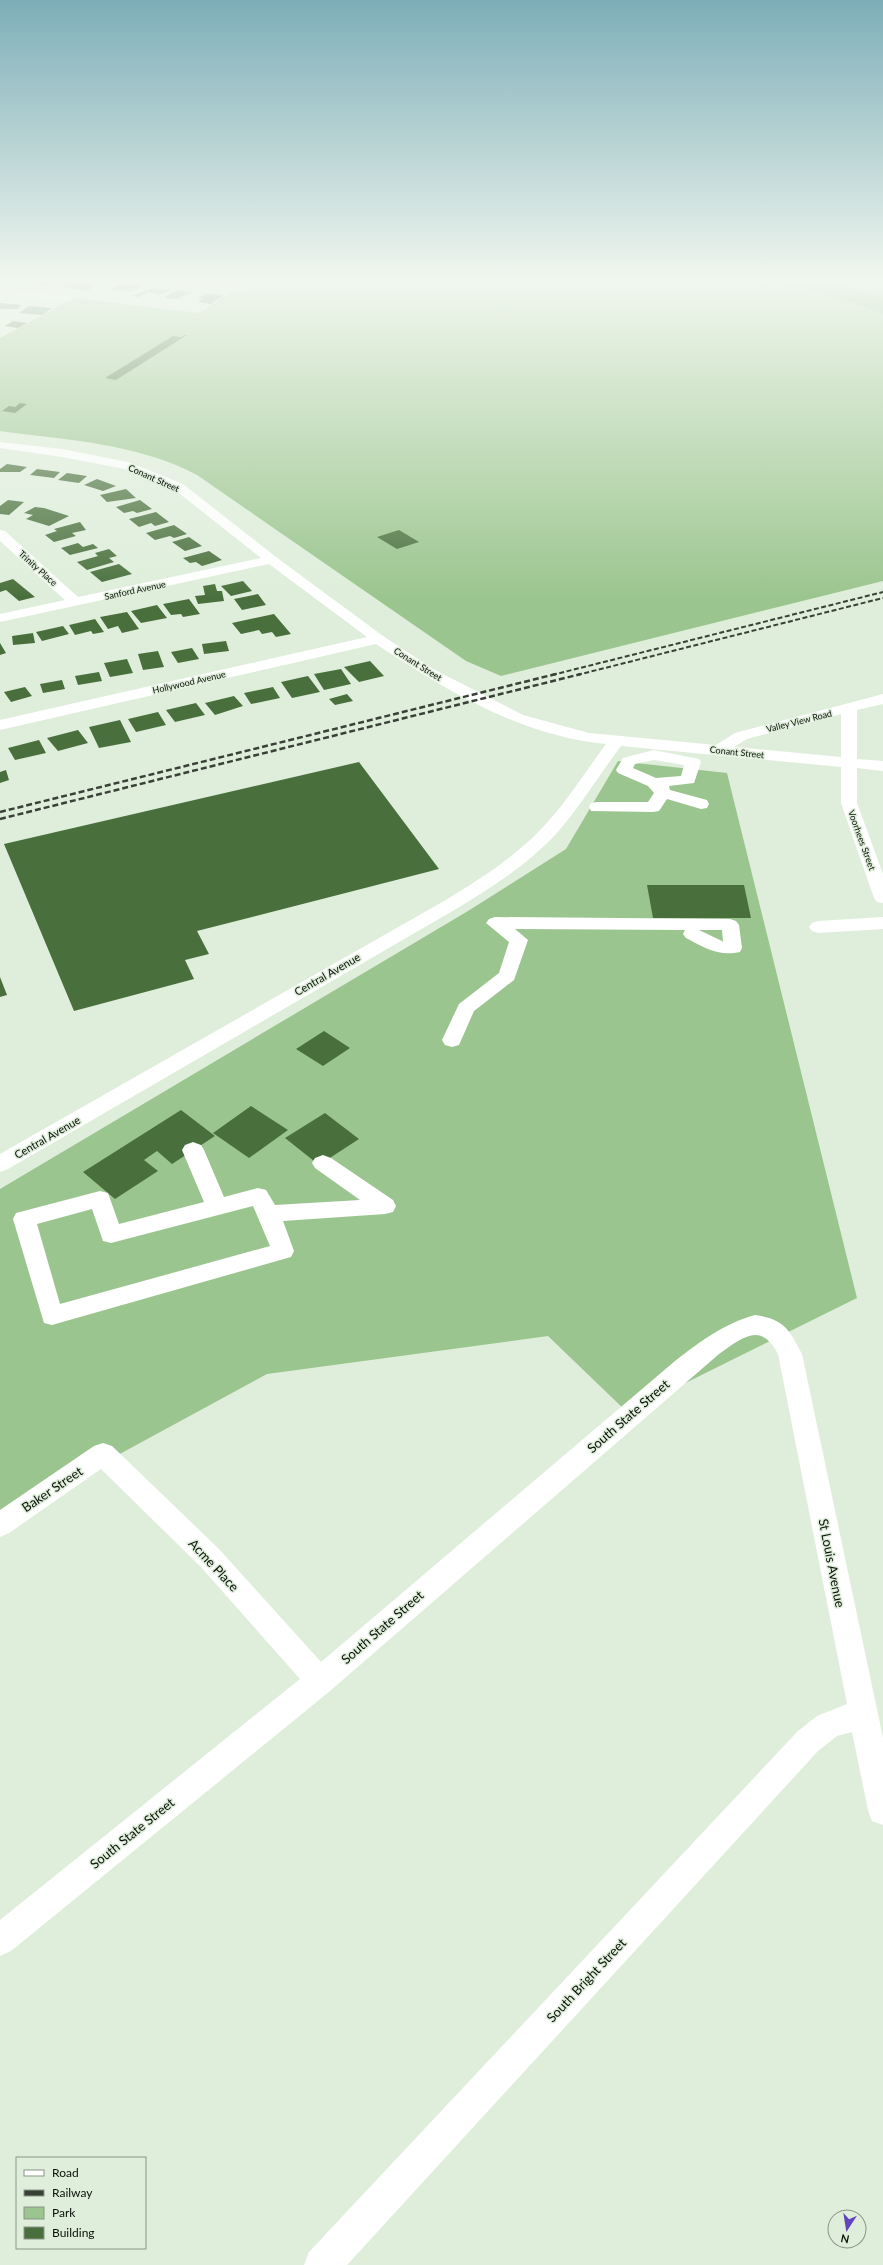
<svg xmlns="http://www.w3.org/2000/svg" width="883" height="2265" font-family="Lato,sans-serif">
<rect width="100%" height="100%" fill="#dfeedb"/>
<g fill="#9bc58e">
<path d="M311,281h572v300l-382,95 -35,-15 -269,-186c-60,-32 -131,-35 -197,-44v-93l74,-40 125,15 42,-28 44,5z"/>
<polygon points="618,761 727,773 857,1298 627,1412 548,1336 267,1374 0,1519 0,1189 468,911 566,849"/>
</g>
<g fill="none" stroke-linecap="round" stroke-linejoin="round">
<polygon fill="#7ca56f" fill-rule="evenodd" points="782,281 834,282 883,299 883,314 829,294 785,286"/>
</g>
<g fill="#49703c">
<polygon points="27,281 55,281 47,286 23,283"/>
<polygon points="68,282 96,284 88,291 61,287"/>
<polygon points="120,284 141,286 134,291 110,290"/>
<polygon points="153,288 170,290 160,295 148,292 138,297 132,296"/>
<polygon points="176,290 193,292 177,299 164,298"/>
<polygon points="206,293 224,295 211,304 198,302 203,298 198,298"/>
<polygon points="0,303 22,305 17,309 0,309"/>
<polygon points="29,306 52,308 42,315 19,313"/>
<polygon points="13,321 27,323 18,328 5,326"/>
<polygon points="185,335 187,335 116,380 105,378 173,336 181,337"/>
<polygon points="20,403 27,404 15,413 2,411 9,406 15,407"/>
<polygon points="7,464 27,467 20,472 0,472 0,469"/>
<polygon points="37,469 60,472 54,478 30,475"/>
<polygon points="67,473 87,476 79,483 58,480"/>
<polygon points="97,479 116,486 103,491 84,485"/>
<polygon points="126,489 136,498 107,502 100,495"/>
<polygon points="8,500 24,502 9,515 0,514 0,506"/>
<polygon points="140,500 152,509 137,513 133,511 124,513 116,507"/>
<polygon points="35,507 44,508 69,516 49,526 26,519 33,515 24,513"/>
<polygon points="156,512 169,522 155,526 151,523 139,527 129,519"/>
<polygon points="80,522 86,530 72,533 76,536 54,542 45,535 57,531 54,529"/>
<polygon points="174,525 187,534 174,538 170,536 155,540 146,533"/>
<polygon points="399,530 419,542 397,549 377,537"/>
<polygon points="189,537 202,546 185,551 172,542"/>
<polygon points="78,543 83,547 93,544 98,548 70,555 61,548"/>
<polygon points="109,549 117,556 109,558 114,562 87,570 77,562 98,556 95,553"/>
<polygon points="209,551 222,560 202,566 196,562 190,563 183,558"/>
<polygon points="119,564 132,574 102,582 90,572"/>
<polygon points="13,579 35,597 19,601 6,590 0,592 0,583"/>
<polygon points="243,581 252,591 231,596 221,586"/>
<polygon points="215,584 217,591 222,591 224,601 198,604 195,596 205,595 203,586"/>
<polygon points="258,594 266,605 242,610 234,599"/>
<polygon points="189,599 200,614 183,617 181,614 171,615 163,604"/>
<polygon points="157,605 167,618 141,623 131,611"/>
<polygon points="127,612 139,629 122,633 118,626 108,629 100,617"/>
<polygon points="274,614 291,634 276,637 272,632 262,634 259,630 241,634 232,623"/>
<polygon points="95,619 104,632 93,634 91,631 75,635 69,625"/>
<polygon points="63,626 69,634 42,641 36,632"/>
<polygon points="33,633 35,643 13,645 12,636"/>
<polygon points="226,641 229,651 204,654 202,644"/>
<polygon points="0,643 6,653 0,655"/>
<polygon points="192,648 199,659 178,663 171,652"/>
<polygon points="158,651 164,667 143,670 138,654"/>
<polygon points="127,659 133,673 110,677 104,663"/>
<polygon points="370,661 384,676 359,682 344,667"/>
<polygon points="341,669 351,684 324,690 314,674"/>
<polygon points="99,672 102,681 78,685 75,676"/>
<polygon points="308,676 320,692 292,698 281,682"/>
<polygon points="62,680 65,689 43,693 40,684"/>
<polygon points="25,687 32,696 11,702 4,692"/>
<polygon points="273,687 280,698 251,704 244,693"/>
<polygon points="347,694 353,701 335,705 329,699"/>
<polygon points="234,696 243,706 215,715 205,703"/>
<polygon points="196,703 205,715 175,722 166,710"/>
<polygon points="158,712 166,725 136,732 128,719"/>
<polygon points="120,720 131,742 99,748 89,727"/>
<polygon points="78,730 88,743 58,751 47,738"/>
<polygon points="39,740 46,753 15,760 8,748"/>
<polygon points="359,762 439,869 197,931 209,954 185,960 194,979 74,1011 4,844"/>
<polygon points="6,770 9,780 0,783 0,772"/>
<polygon points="647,885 744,885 751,918 653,918"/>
<polygon points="0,977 7,995 0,997"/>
<polygon points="324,1031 350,1048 323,1066 296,1049"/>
<polygon points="251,1106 288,1130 249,1158 213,1133"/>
<polygon points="181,1110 215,1136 172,1164 157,1151 144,1160 158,1171 115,1199 83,1172"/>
<polygon points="325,1113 359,1139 319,1165 285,1138"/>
</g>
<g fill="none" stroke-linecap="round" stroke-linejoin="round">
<g fill="#fff" fill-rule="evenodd">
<polygon points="178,281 206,281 242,285 247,288 242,291 183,284"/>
<polygon points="0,289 69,296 74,299 69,302 0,295"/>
<path d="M0,442l62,7 66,13 55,22 93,73 107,79 50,33 90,46 66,18 127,12 19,-12 148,-39v10l-26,6v49l26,2v10l-26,-3v35l26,71v29l-6,-1 -3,-4 -33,-95v-36l-220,-21c-22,29 -41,61 -65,88 -29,31 -64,53 -100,75l-448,260 -8,3v-18l444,-253c35,-21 71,-44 99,-74 24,-25 42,-55 63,-83 -86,-8 -160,-54 -230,-100l-376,86v-10l367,-83 -98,-73 -269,58v-8l65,-14 -65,-59v-11l5,1 73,66 183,-39 -86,-68 -50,-21 -63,-12 -62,-9zM841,714v43l-107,-10 13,-8z"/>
<path d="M654,750l45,9 2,3 -7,21 -25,3 1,4 37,10 2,4 -2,4 -6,1 -34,-10 -8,12 -6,1 -62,-1 -2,-4 2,-4 6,-1h51l6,-9 -6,-7 -30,-13 -2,-3 7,-12zM654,760l30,5 -3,11 -25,2 -23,-10 2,-4z"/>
<path d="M495,917l235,2 6,2 3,4 3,23 -2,4c-21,5 -37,-5 -54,-14l-3,-4 2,-4 -170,-1 13,11 -14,40 -40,31 -15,34 -7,2 -7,-2 -3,-5 17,-36 40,-31 10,-31 -23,-19 3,-4zM699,930h23l1,12 -1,-1z"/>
<polygon points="883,917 883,929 818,933 812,931 809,927 812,923 818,921"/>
<path d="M193,1142l8,3 3,5 20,47 34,-9 8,2 9,15 85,-5 -45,-32 -3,-5 3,-5 8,-3 8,3 62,42 3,6 -3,6 -8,2 -102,7 11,30 -3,6 -239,68 -8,-2 -31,-104 3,-6 84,-22 8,2 11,31 85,-22 -22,-52 3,-5zM253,1206l17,40 -210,58 -23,-80 55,-15 11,32 8,2z"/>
<path d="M755,1315c29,4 34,14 47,39l81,384v87l-11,-4 -4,-11 -16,-78 -15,4 -19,15 -471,514h-43l5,-13 489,-521 19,-15 30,-12 -69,-350c-17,-33 -36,-16 -59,0l-389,337 -319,260 -11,5v-36l300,-241 -99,-112 -100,-98 -92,64 -9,4v-27l94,-64 9,-3 9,3 107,103 102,113 354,-301c26,-20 48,-37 80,-46z"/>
</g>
<g stroke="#394137" stroke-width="2" stroke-dasharray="5 2.5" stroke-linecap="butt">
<polyline points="552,675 883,592"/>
<polyline points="577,675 883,598"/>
</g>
<g stroke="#394137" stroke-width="2.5" stroke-dasharray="6 3" stroke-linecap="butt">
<polyline points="0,812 556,674"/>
<polyline points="0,819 581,674"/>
</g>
</g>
<linearGradient id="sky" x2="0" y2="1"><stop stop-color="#7daeb8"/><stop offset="0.47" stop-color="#f1f7ef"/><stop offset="1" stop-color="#f1f7ef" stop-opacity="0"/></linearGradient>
<rect width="883" height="598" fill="url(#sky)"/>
<g text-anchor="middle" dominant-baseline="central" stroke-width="3" stroke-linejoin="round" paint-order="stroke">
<g font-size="9" fill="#0b1009" stroke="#dfeedb">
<text transform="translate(154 478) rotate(24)">Conant Street</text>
<text transform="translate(38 568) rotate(42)">Trinity Place</text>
<text transform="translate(135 590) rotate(-12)">Sanford Avenue</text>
<text transform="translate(418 664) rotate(32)">Conant Street</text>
<text transform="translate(189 682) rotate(-13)">Hollywood Avenue</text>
<text transform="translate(799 721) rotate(-14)">Valley View Road</text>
<text transform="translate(737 752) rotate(6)">Conant Street</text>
<text transform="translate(862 840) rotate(70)">Voorhees Street</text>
</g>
<g font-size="11" fill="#0b1009" stroke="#dfeedb">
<text transform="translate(327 974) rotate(-30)">Central Avenue</text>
<text transform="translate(47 1137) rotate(-30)">Central Avenue</text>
</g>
<g font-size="13" fill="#0b1009" stroke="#dfeedb">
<text transform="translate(628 1416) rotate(-41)">South State Street</text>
<text transform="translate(52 1489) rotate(-34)">Baker Street</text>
<text transform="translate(832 1563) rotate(79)">St Louis Avenue</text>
<text transform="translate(214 1565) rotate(47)">Acme Place</text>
<text transform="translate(382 1627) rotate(-41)">South State Street</text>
<text transform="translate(132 1833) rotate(-39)">South State Street</text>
<text transform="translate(586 1980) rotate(-47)">South Bright Street</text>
</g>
</g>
<rect x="16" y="2157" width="130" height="92" fill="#dfeedb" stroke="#8a9587"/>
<rect x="24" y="2170" width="20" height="6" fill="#ffffff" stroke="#8a9587"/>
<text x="52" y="2177" font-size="12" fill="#0b1009">Road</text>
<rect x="24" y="2190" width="20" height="6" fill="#394137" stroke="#8a9587"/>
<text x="52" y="2197" font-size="12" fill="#0b1009">Railway</text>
<rect x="24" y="2207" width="20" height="12" fill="#9bc58e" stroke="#8a9587"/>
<text x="52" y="2217" font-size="12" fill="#0b1009">Park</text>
<rect x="24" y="2227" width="20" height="12" fill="#49703c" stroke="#8a9587"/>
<text x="52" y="2237" font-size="12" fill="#0b1009">Building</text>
<g transform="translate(847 2229) rotate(192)"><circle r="19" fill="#dfeedb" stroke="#8a9587"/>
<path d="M0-3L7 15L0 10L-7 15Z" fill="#6045bd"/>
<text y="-6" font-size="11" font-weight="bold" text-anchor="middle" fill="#0b1009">N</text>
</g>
</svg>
